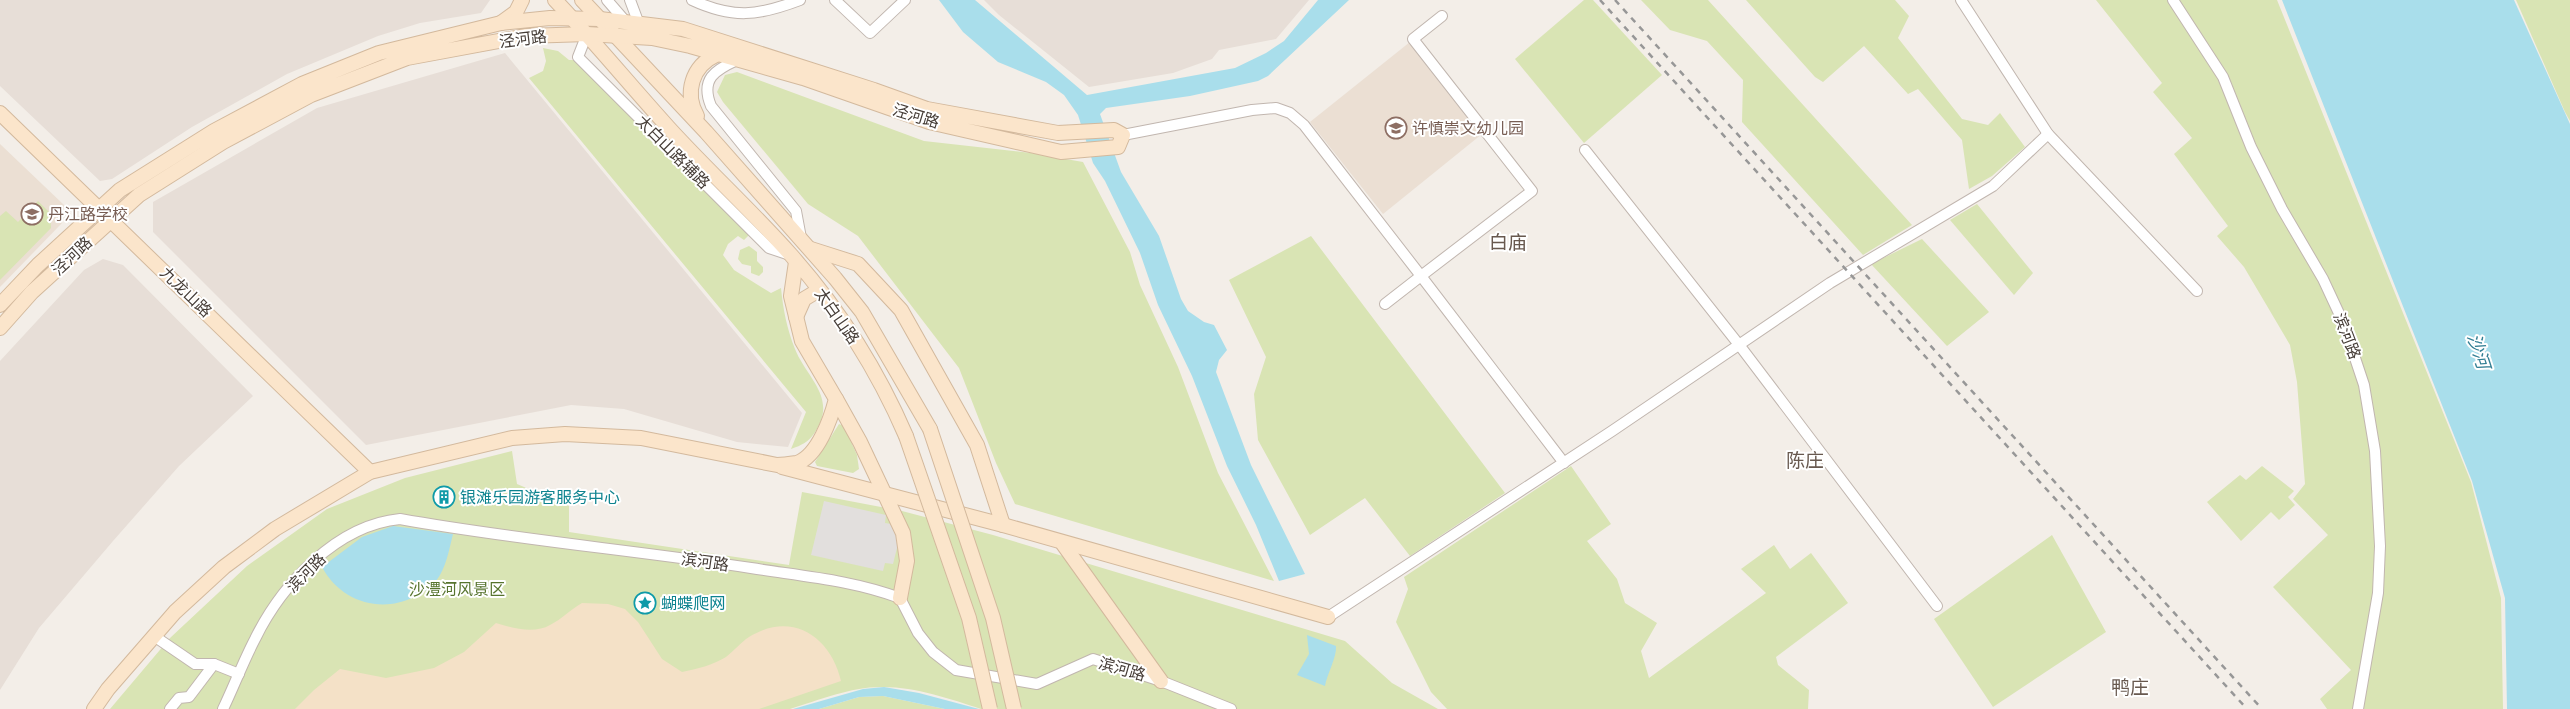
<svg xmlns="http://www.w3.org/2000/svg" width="2570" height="709" font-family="'Work Sans','Noto Sans SC',sans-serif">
<rect width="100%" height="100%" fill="#f3eee8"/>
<g fill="#e7ded7">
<polygon points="0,0 490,0 481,13 420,23 378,36 287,74 192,127 112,179 100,181 0,86"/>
<polygon points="984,0 1309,0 1276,39 1219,50 1212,59 1173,73 1089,87 999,15"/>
<polygon points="505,53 802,413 788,447 737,442 624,409 571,405 366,445 153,232 153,202 317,108"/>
<polygon points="103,259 123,265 253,396 179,466 113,541 39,628 0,690 0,361 84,270"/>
</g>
<g fill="#ebdfd3">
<polygon points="1410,42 1482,134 1383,214 1310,122"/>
<polygon points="0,144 64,205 62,223 0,287"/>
</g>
<g fill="#d9e4b4">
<polygon points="1584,0 1593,0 1662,75 1584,143 1515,59"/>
<polygon points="1641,0 1708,0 1912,225 1863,255 1742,122 1743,80 1707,41 1670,30"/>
<polygon points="1746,0 1895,0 1909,16 1898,38 1962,119 1988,125 2000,113 2025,147 1992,176 1969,189 1962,140 1918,89 1908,94 1864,46 1823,82 1815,77"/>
<polygon points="2096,0 2277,0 2471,482 2501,598 2503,709 2327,709 2320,699 2351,670 2273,587 2328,535 2293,499 2305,484 2297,382 2290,345 2244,267 2217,236 2228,226 2174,154 2192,138 2153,92 2162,83"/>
<polygon points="2516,0 2570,0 2570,121 2565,112"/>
<path d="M543,48l15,3 11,9h7l175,173 -7,7 -6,-4 -10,8 -5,11 11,15 37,23 10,-5c2,21 6,41 14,61 10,26 39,46 24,76 -7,14 -13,19 -28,24l15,-37 -277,-334 14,-7 3,-10z"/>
<polygon points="737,72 924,141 1031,153 1083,162 1130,252 1140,285 1178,367 1218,473 1274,581 1015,504 996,463 959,368 858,236 808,204 723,102 717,92 725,75"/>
<polygon points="38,201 50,213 51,228 0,280 0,216 6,211 18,222"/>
<polygon points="1977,204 2033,273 2014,295 1950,220"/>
<polygon points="1311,236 1505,493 1410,556 1365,498 1310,535 1258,440 1254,394 1266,357 1229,280"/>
<polygon points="1922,239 1989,312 1947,346 1871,264"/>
<polygon points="749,246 757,252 757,261 763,267 763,272 759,276 751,273 751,266 742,264 738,259 740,250"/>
<polygon points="839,424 844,426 857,455 859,469 853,473 817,466 815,462"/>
<path d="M512,451l5,33 52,22v26l220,33 13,-73 100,19 91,24 352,106 47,42 46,26h-457c-30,-10 -66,-22 -97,-22 -31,-1 -65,13 -94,22h-680l60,-71 77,-72 80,-57 78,-31z"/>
<polygon points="1571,466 1611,524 1587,541 1617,579 1625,603 1657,623 1641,651 1649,678 1766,593 1741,569 1774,545 1790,569 1811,553 1848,603 1776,657 1778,665 1809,690 1808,709 1447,709 1431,692 1396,622 1408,589 1404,577"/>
<polygon points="2262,466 2294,491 2288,497 2295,505 2279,520 2271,512 2241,541 2207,502 2240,475 2246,480"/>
<polygon points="2052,535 2106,632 1993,707 1934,619"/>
<polygon points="883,696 945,709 819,709 859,697"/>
</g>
<path fill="#f4e1c7" d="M582,603l26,1 17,5 13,13 24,37 20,13c15,-3 31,-7 44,-15 8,-6 15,-15 23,-20 43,-27 82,0 92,44l-82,28h-464l19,-19 26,-21 46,9 48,-10 30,-16 32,-29c15,5 39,11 54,2 12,-6 21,-16 32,-22z"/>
<polygon fill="#e2dfdd" points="824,501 886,515 885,523 897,525 898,544 893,564 885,563 883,571 811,555"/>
<g fill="#a9deeb">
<polygon points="939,0 975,0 1087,95 1235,68 1266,53 1284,41 1318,0 1349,0 1268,76 1258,81 1190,96 1106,108 1100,114 1121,172 1159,236 1181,299 1188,311 1204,322 1214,325 1227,350 1219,360 1216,372 1251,465 1305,574 1279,581 1256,525 1227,466 1192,376 1158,305 1140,253 1105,181 1093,163 1078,115 1064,95 1046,82 998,62 963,32"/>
<polygon points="2282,0 2514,0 2570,124 2570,709 2507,709 2505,598 2472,481"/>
<path d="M393,526l60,8c-4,16 -7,34 -17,47 -5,7 -15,12 -22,16 -34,17 -74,4 -92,-30l40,-30z"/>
<path d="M1307,635l29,11c1,11 -9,28 -11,40l-28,-11 12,-21z"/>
<polygon points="884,687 919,693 979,709 945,709 883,696 859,697 819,709 793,709 863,689"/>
</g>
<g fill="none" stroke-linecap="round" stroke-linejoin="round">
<g stroke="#c1b6af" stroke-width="12">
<g id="street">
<polyline points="607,0 626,22"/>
<polyline points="630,0 639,24"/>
<path d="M692,0c41,19 66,16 108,0"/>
<polyline points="835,0 870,33 905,0"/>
<polyline points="1961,0 2048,134 2197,291"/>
<polyline points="2173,0 2223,77 2251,147 2282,209 2323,279 2343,322 2364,385 2375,451 2380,546 2378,593 2358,709"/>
<polyline points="1442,16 1413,39 1532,191 1421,276 1564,463"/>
<polyline points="587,34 578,57 769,248 790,255"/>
<path d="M737,60c-22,10 -37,19 -26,46l85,105 5,27"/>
<polyline points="1123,135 1252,110 1276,108 1290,113 1304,125 1421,276 1385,304"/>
<polyline points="1585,150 1740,346 1937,606"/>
<polyline points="1328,617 1612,431 1830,283 1993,186 2048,134"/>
<polyline points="154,636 195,664 214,664 239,674"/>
<polyline points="170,709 179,698 189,697 214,664"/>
<path d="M223,709c11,-23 20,-47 32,-70 27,-55 82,-114 145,-120 117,21 234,31 351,49 50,8 101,12 149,30l18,35 15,19 23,18 81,14 56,-25 68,22 70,28"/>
</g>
</g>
<g stroke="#d3b99d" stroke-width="16">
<g id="secondary">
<path d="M555,0c39,41 75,85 113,127 40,44 84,84 123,128 47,53 87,116 115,181"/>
<polyline points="582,0 706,132 835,278 862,312 930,429"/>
<polyline points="501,23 516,12 522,0"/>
<polyline points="0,113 370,472"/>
<path d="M697,116c-13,-23 -5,-50 19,-61"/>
<polyline points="811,249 858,264 901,310 977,445 1003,525"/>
<polyline points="0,305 38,265 120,190 214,131 302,84 379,53 501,23 550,18 600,19 683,29 874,90 927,109 1058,133 1114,130 1123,135 1118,147 1061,152 929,122 803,78 690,46 652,38 587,34 526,36 407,58 311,95 223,142 139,195 32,292 0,328"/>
<polyline points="796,317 804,299 819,290"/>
<polyline points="836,399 860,442 903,533 907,561 900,598"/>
<polyline points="782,467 1003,525 1328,617"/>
<polyline points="1063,544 1161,681"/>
<path d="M94,709l14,-20 67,-77 49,-45 51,-38 95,-57 142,-34 53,-4 76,4 136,27c6,0 13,-1 20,-2 21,-7 34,-45 39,-64l-34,-58 -11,-45 5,-34"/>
</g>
</g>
<use href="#street" stroke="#fff" stroke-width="10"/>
<use href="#secondary" stroke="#fbe5cb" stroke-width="14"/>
<g stroke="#979797" stroke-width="2.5" stroke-dasharray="6 6" stroke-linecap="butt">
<polyline points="1600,0 2247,709"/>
<polyline points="1615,0 2262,709"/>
</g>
<g stroke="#d3b99d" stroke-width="16" stroke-linecap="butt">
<g id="secondary-bridge">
<polyline points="930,429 993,618 1014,709"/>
<polyline points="906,436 969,618 990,709"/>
</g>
</g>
<use href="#secondary-bridge" stroke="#fbe5cb" stroke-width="14"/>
</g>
<defs>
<g id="school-ring" transform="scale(1.125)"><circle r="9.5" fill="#fff" stroke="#8d6e63" stroke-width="1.5"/><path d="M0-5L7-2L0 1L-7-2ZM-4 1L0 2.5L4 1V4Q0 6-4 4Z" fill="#8d6e63"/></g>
<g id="building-ring" transform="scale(1.125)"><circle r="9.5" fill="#fff" stroke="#0f9aa8" stroke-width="1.5"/><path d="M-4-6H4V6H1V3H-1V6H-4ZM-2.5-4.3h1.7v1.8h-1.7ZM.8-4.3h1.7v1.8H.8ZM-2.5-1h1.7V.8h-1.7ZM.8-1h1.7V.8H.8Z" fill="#0f9aa8"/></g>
<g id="sight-ring" transform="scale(1.125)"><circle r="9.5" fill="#fff" stroke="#0f9aa8" stroke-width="1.5"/><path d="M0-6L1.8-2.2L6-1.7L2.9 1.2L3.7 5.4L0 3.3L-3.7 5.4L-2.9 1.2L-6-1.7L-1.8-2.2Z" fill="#0f9aa8"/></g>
</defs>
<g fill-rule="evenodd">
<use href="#school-ring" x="1396" y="128"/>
<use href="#school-ring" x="32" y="214"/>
<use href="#building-ring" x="444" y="497"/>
<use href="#sight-ring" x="645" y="603"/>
</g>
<g text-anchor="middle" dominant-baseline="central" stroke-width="4" stroke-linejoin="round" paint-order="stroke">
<g font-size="16" fill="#463d37" stroke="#fff">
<text transform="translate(523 39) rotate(-7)">泾河路</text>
<text transform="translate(916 116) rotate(17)">泾河路</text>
<text transform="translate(673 152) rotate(45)">太白山路辅路</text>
<text transform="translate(72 256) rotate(-43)">泾河路</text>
<text transform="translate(186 292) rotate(44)">九龙山路</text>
<text transform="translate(837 316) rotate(55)">太白山路</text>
<text transform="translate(2347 336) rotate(69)">滨河路</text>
<text transform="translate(705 562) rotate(8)">滨河路</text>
<text transform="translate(306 573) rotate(-45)">滨河路</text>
<text transform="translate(1122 669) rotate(16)">滨河路</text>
</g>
<g font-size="16" fill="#785e54" stroke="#fff" text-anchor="start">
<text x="1412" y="128">许慎崇文幼儿园</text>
<text x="48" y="214">丹江路学校</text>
</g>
<g font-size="16" fill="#0d838f" stroke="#fff" text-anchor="start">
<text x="460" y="497">银滩乐园游客服务中心</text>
<text x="661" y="603">蝴蝶爬网</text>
</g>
<g font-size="16" fill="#57742e" stroke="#fff">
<text x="457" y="589">沙澧河风景区</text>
</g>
<g font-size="18" font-style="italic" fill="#327f94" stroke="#fff">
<text transform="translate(2479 351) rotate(72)">沙河</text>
</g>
<g font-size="19" fill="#68594f" stroke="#fff">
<text x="1508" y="242">白庙</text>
<text x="1805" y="460">陈庄</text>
<text x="2130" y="687">鸭庄</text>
</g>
</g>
</svg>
